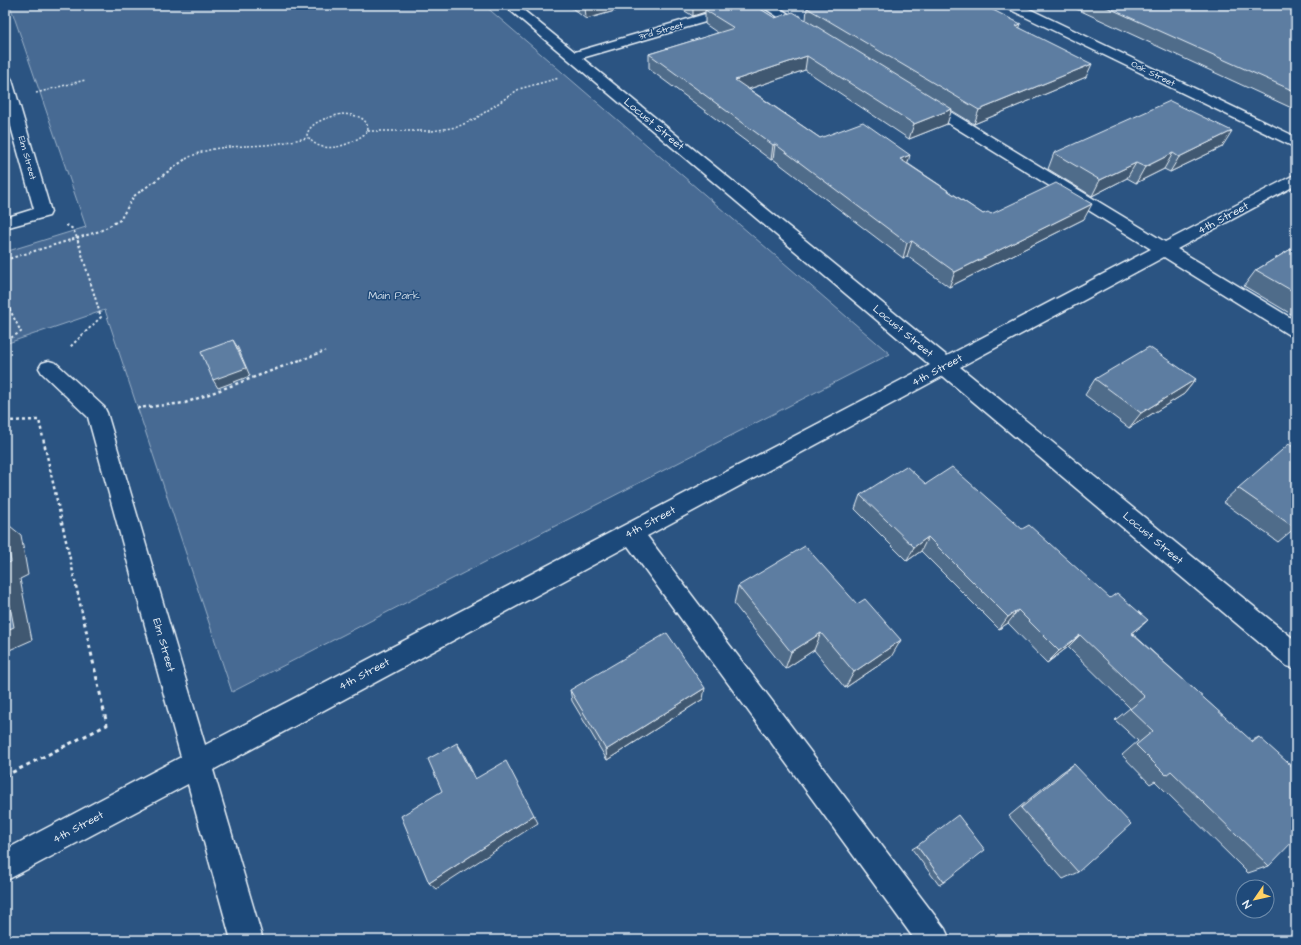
<svg xmlns="http://www.w3.org/2000/svg" width="1301" height="945" font-family="'Architects Daughter',sans-serif">
<rect width="100%" height="100%" fill="#2b5482"/>
<filter id="ink" filterUnits="userSpaceOnUse"><feTurbulence type="fractalNoise" baseFrequency=".025" numOctaves="2"/><feDisplacementMap in="SourceGraphic" scale="8" xChannelSelector="R" yChannelSelector="G"/><feConvolveMatrix kernelMatrix="1 2 1 2 8 2 1 2 1" color-interpolation-filters="sRGB"/></filter>
<g filter="url(#ink)">
<polygon fill="#476b93" stroke="#98aec6" points="10,5 484,5 890,354 232,692 105,310 5,344 5,252 86,227"/>
<g fill="none" stroke-linecap="round" stroke-linejoin="round">
<g stroke="#e8f1f8" stroke-width="3">
<g id="minor">
<polygon points="504,5 517,5 575,52 736,5 755,5 753,8 582,58 947,356 1151,249 919,105 917,102 919,99 929,99 1165,242 1296,174 1296,185 1177,249 1296,321 1296,337 1289,335 1164,257 960,367 1296,641 1296,669 1287,666 943,376 647,536 945,929 950,940 915,940 628,546 213,770 263,940 231,940 188,784 5,881 5,850 181,757 88,417 42,373 39,368 42,363 49,361 56,363 104,407 107,413 205,745 930,365"/>
<polygon points="760,5 775,5 814,31 812,34 804,34"/>
<polygon points="1005,5 1021,5 1296,137 1296,148 1007,8"/>
<polygon points="5,76 10,77 12,80 51,212 49,216 5,228 5,218 34,209 5,105"/>
</g>
</g>
<g stroke="#e8f1f8" stroke-width="1.5" stroke-dasharray="2 2" stroke-linecap="butt">
<polyline points="36,93 85,80"/>
<path d="M342,114c12,1 26,2 26,17 -15,14 -48,27 -61,4 3,-14 23,-18 35,-21z"/>
<polyline points="368,131 432,131 457,127 475,119 519,89 559,78"/>
<path d="M186,159c24,-14 51,-12 79,-14 14,-1 29,-5 43,-7"/>
</g>
<g stroke="#e8f1f8" stroke-width="2" stroke-dasharray="2.5 2.5" stroke-linecap="butt">
<polyline points="66,225 73,229 77,238 101,317 69,348"/>
<polyline points="5,260 100,231 120,220 134,196 187,158"/>
<polyline points="5,279 10,310 21,332 5,341"/>
<polyline points="301,360 325,351"/>
</g>
<g stroke="#e8f1f8" stroke-width="2.5" stroke-dasharray="3 3" stroke-linecap="butt">
<polyline points="137,408 185,403 303,359"/>
<polyline points="5,421 39,420 83,617"/>
</g>
<polyline stroke="#e8f1f8" stroke-width="3" stroke-dasharray="4 4" stroke-linecap="butt" points="5,776 107,725 83,616"/>
<use href="#minor" fill="#1f4a7a" fill-rule="evenodd"/>
</g>
<g fill="#506c8a" stroke="#e8f1f8">
<polygon points="568,5 636,5 586,19"/>
<polygon points="675,5 754,5 775,18 806,20 807,8 1020,28 1086,77 974,124 951,110 947,124 909,139 805,70 749,89 820,138 907,163 983,214 991,214 1084,219 949,287 907,256 903,258 773,159 771,160 649,69 649,54 718,33 705,24 705,12 693,16"/>
<polygon points="1068,5 1296,5 1296,110"/>
<polygon points="1222,147 1170,172 1164,169 1136,183 1127,178 1092,196 1048,169 1054,153"/>
<polygon points="1296,246 1296,317 1244,286 1256,270"/>
<polygon points="1095,379 1196,379 1184,394 1129,428 1085,395"/>
<polygon points="926,484 1133,634 1251,741 1259,737 1269,866 1248,873 1155,781 1150,784 1122,755 1138,741 1115,720 1130,708 1068,647 1047,663 1008,623 999,629 921,551 907,561 855,509 860,495"/>
<polygon points="1238,488 1296,527 1278,542 1223,502"/>
<polygon points="738,586 891,657 845,688 814,650 785,669 734,604"/>
<polygon points="570,690 703,699 607,760 572,701"/>
<polygon points="1074,764 1078,872 1063,879 1009,816 1061,773"/>
<polygon points="917,846 944,882 939,885 912,849"/>
</g>
<g fill="#415871" stroke="#e8f1f8">
<polygon points="590,5 636,5 586,19 585,6"/>
<polygon points="693,5 731,5 705,10 705,12 693,16"/>
<polygon points="1021,24 1016,37 1016,26"/>
<polygon points="807,56 805,70 734,94 735,80"/>
<polygon points="1092,64 1086,77 974,124 979,110"/>
<polygon points="952,109 947,124 909,139 914,124"/>
<polygon points="1232,131 1222,147 1170,172 1179,157"/>
<polygon points="775,144 773,159 771,160 773,145"/>
<polygon points="1173,153 1164,169 1136,183 1145,167"/>
<polygon points="910,155 906,170 900,159"/>
<polygon points="1136,163 1127,178 1092,196 1100,180"/>
<polygon points="1092,204 1084,219 949,287 955,272"/>
<polygon points="912,241 907,256 903,258 907,243"/>
<polygon points="233,340 238,348 250,376 218,388 213,380"/>
<polygon points="1196,379 1184,394 1129,428 1141,413"/>
<polygon points="5,522 21,535 28,575 20,579 32,640 5,652"/>
<polygon points="928,537 921,551 907,561 914,547"/>
<polygon points="1018,610 1008,623 999,629 1008,617"/>
<polygon points="1148,620 1134,633 1118,645 1131,633"/>
<polygon points="821,633 814,650 785,669 791,652"/>
<polygon points="1080,635 1068,647 1047,663 1059,651"/>
<polygon points="901,640 891,657 845,688 854,672"/>
<polygon points="705,688 703,699 607,760 606,750"/>
<polygon points="457,743 463,752 480,788 475,779"/>
<polygon points="534,815 538,823 436,889 429,883"/>
</g>
<g fill="#5d7da1" stroke="#e8f1f8">
<polygon points="722,5 754,5 775,18 793,12 952,109 914,124 807,56 735,80 820,138 863,122 910,155 900,159 983,214 988,212 991,214 1056,183 1092,204 955,272 912,241 907,243 775,144 773,145 649,54 734,28 705,10"/>
<polygon points="818,5 983,5 1021,24 1016,26 1092,64 979,110 807,8"/>
<polygon points="1102,5 1283,5 1296,10 1296,92"/>
<polygon points="1170,101 1232,131 1179,157 1173,153 1145,167 1136,163 1100,180 1054,153"/>
<polygon points="1296,246 1296,293 1256,270"/>
<polygon points="233,340 246,368 213,380 201,352"/>
<polygon points="1149,347 1196,379 1141,413 1095,379"/>
<polygon points="1289,444 1296,449 1296,527 1295,528 1238,488"/>
<polygon points="906,466 926,484 952,467 1022,529 1029,525 1110,598 1117,593 1148,620 1131,633 1253,742 1259,737 1296,770 1296,838 1269,866 1171,771 1166,775 1136,745 1153,731 1130,709 1145,697 1080,635 1059,651 1018,610 1008,617 928,537 914,547 860,495"/>
<polygon points="5,525 11,562 5,564"/>
<polygon points="805,546 857,604 865,599 901,640 854,672 821,633 791,652 738,586"/>
<polygon points="5,580 14,627 5,631"/>
<polygon points="667,633 705,688 606,750 570,690"/>
<polygon points="457,743 475,779 506,761 534,815 429,883 401,816 442,791 428,759"/>
<polygon points="1074,764 1131,824 1078,872 1021,808"/>
<polygon points="958,815 985,850 944,882 917,846"/>
</g>
</g>
<g text-anchor="middle" dominant-baseline="central" stroke-width="3" stroke-linejoin="round" paint-order="stroke">
<g font-size="9" fill="#e8f1f8" stroke="#1f4a7a">
<text transform="translate(661 31) rotate(-16)">3rd Street</text>
<text transform="translate(1153 74) rotate(26)">Oak Street</text>
<text transform="translate(27 158) rotate(74)">Elm Street</text>
</g>
<g font-size="11" fill="#e8f1f8" stroke="#1f4a7a">
<text transform="translate(654 124) rotate(40)">Locust Street</text>
<text transform="translate(1223 218) rotate(-28)">4th Street</text>
<text transform="translate(903 331) rotate(40)">Locust Street</text>
<text transform="translate(937 370) rotate(-28)">4th Street</text>
<text transform="translate(650 522) rotate(-28)">4th Street</text>
<text transform="translate(1153 538) rotate(40)">Locust Street</text>
<text transform="translate(164 645) rotate(74)">Elm Street</text>
<text transform="translate(364 674) rotate(-28)">4th Street</text>
<text transform="translate(78 827) rotate(-28)">4th Street</text>
</g>
<g font-size="11" fill="#d0dde9" stroke="#1f4a7a">
<text x="394" y="295">Main Park</text>
</g>
</g>
<rect width="1301" height="945" fill="none" stroke="#1f4a7a" stroke-width="20"/>
<rect x="10" y="10" width="1281" height="925" fill="none" stroke="#e8f1f8" stroke-width="1.5" filter="url(#ink)"/>
<g transform="translate(1255 899) rotate(236)"><circle r="19" fill="#1f4a7a" stroke="#6f8dac"/>
<path d="M0-3L7 15L0 10L-7 15Z" fill="#ffd166"/>
<text y="-6" font-size="11" font-weight="bold" text-anchor="middle" fill="#e8f1f8">N</text>
</g>
</svg>
